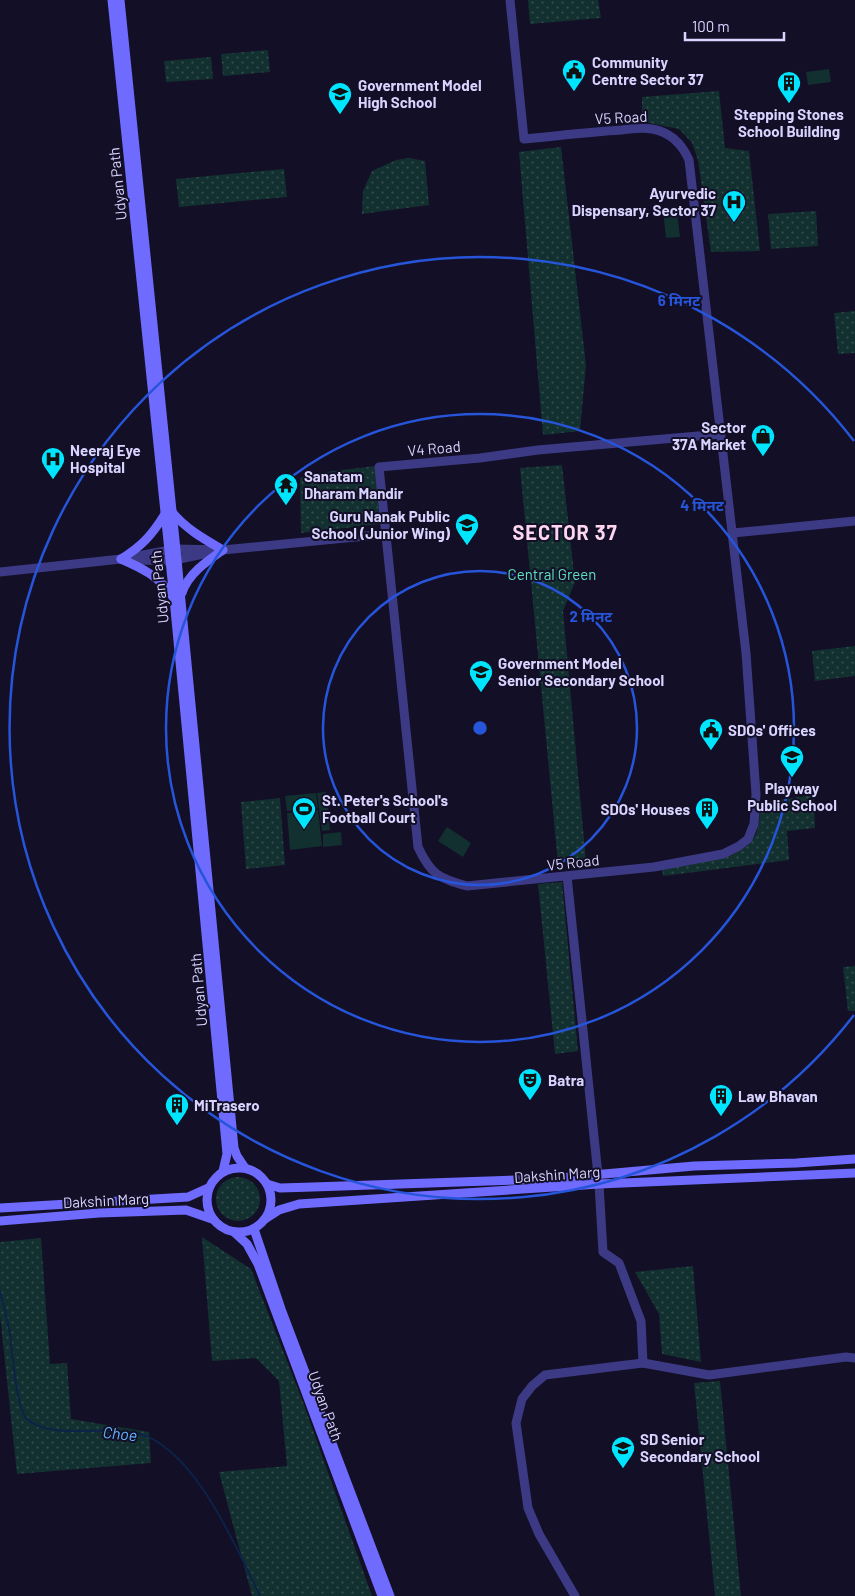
<svg xmlns="http://www.w3.org/2000/svg" width="855" height="1596" font-family="Barlow,'Noto Sans Devanagari',sans-serif">
<defs>
<pattern id="green-dots" width="8" height="8" patternUnits="userSpaceOnUse" patternTransform="scale(1.25)"><rect width="8" height="8" fill="#12302f"/><path d="M2 2h.1M6 6h.1" fill="none" stroke="#344d4e" stroke-width="1.8" stroke-linecap="round"/></pattern>
</defs>
<rect width="100%" height="100%" fill="#130f26"/>
<g fill="url(#green-dots)">
<polygon points="528,0 598,0 601,18 530,24"/>
<polygon points="268,50 270,72 223,76 221,54"/>
<polygon points="211,57 213,79 166,82 164,61"/>
<polygon points="719,91 725,148 749,151 760,251 711,252 698,160 692,143 679,129 644,122 642,114 642,97"/>
<polygon points="561,147 586,365 580,431 543,435 519,152"/>
<polygon points="409,158 425,161 429,205 362,214 363,191 372,171 396,160"/>
<polygon points="284,169 287,197 179,207 176,179"/>
<polygon points="816,211 818,246 771,249 768,214"/>
<polygon points="855,311 855,353 838,354 834,313"/>
<polygon points="562,465 575,582 563,611 586,861 558,863 520,468"/>
<polygon points="375,466 380,524 301,533 300,478 309,474"/>
<polygon points="855,646 855,676 815,681 812,651"/>
<path d="M814,795l1,33 -28,3 2,29 -126,16 -1,-7c21,-4 73,-10 88,-26 10,-11 10,-26 9,-40z"/>
<polygon points="280,798 285,865 246,869 241,802"/>
<polygon points="562,882 578,1051 555,1054 538,884"/>
<polygon points="855,966 855,1011 848,1011 843,967"/>
<circle cx="238" cy="1199" r="22"/>
<polygon points="202,1237 251,1269 303,1402 372,1596 252,1596 219,1472 287,1466 279,1381 256,1358 212,1361"/>
<polygon points="41,1238 50,1364 67,1363 71,1419 149,1432 151,1463 17,1474 0,1315 0,1242"/>
<polygon points="693,1266 701,1362 662,1354 659,1314 635,1272"/>
<polygon points="720,1381 741,1596 715,1596 694,1383"/>
</g>
<g fill="#12302f">
<polygon points="829,69 831,82 808,85 806,72"/>
<polygon points="677,211 680,237 666,238 663,212"/>
<polygon points="326,792 330,830 322,831 317,793"/>
<polygon points="316,793 318,808 287,811 285,796"/>
<polygon points="318,810 322,846 290,850 287,813"/>
<polygon points="447,827 471,843 463,857 438,841"/>
<polygon points="341,832 342,845 323,847 323,834"/>
</g>
<g fill="none" stroke-linecap="round" stroke-linejoin="round">
<path stroke="#0c2248" stroke-width="2" d="M0,1291c3,13 6,25 9,37 3,18 7,79 17,90 22,23 81,7 111,15 57,14 99,114 123,163"/>
<g stroke="#3d3a85" stroke-width="9">
<path d="M510,0l14,139c32,-3 65,-7 97,-9 10,-1 21,-3 31,-1 18,3 30,15 37,31l57,493 10,141 -2,30 -6,15 -9,7 -16,8 -69,13 -187,19c-28,-8 -36,-11 -49,-39l-39,-380 101,-9 58,-8 183,-16"/>
<polyline points="733,533 855,521"/>
<polyline points="139,560 170,561 208,553"/>
<polyline points="0,572 121,559 176,549 223,550 386,534"/>
<polyline points="567,876 598,1175"/>
<polyline points="599,1184 603,1252 619,1263 641,1321 643,1363"/>
<polyline points="575,1596 539,1534 528,1508 516,1423 522,1399 532,1386 545,1375 643,1363 709,1375 846,1357 855,1358"/>
</g>
<g stroke="#6f6bff" stroke-width="9">
<polyline points="112,0 174,599 226,1143 227,1154 223,1171"/>
<polyline points="120,0 177,560 234,1148 237,1156 245,1168"/>
<path d="M172,512c14,17 32,27 51,38 -16,11 -35,24 -41,43"/>
<path d="M121,559c21,9 39,18 52,38"/>
<path d="M121,559c21,-13 31,-24 44,-45"/>
<circle cx="239" cy="1200" r="32"/>
<polyline points="267,1184 280,1188 313,1187 548,1179 694,1166 796,1163 855,1159"/>
<polyline points="0,1208 188,1197 208,1188"/>
<polyline points="265,1219 279,1210 299,1204 599,1184 855,1173"/>
<polyline points="0,1221 99,1213 186,1210 212,1219"/>
<polyline points="254,1229 281,1309 390,1596"/>
<polyline points="234,1232 247,1244 258,1264 382,1596"/>
</g>
</g>
<g fill="none" stroke="#2655da" stroke-width="2.5">
<circle cx="480" cy="728" r="157"/>
<circle cx="480" cy="728" r="314"/>
<path d="M854 1015A471 471 0 1 1 854 441"/>
</g>
<defs>
<g id="civic-pin" transform="scale(1.25)"><path d="M0 17L-7.5 6A9.5 9.5 0 1 1 7.5 6Z" fill="#00e5ff" stroke="#130f26"/><path d="M-.6-6.5H3V-4.5H.6V-3L4-1V1h2V6H-6V1h2V-1L-.6-3ZM-1.2 2.5V6h2.4V2.5Z" fill="#111"/></g>
<g id="building-pin" transform="scale(1.25)"><path d="M0 17L-7.5 6A9.5 9.5 0 1 1 7.5 6Z" fill="#00e5ff" stroke="#130f26"/><path d="M-4-6H4V6H1V3H-1V6H-4ZM-2.5-4.3h1.7v1.8h-1.7ZM.8-4.3h1.7v1.8H.8ZM-2.5-1h1.7V.8h-1.7ZM.8-1h1.7V.8H.8Z" fill="#111"/></g>
<g id="school-pin" transform="scale(1.25)"><path d="M0 17L-7.5 6A9.5 9.5 0 1 1 7.5 6Z" fill="#00e5ff" stroke="#130f26"/><path d="M0-5L7-2L0 1L-7-2ZM-4 1L0 2.5L4 1V4Q0 6-4 4Z" fill="#111"/></g>
<g id="hospital-pin" transform="scale(1.25)"><path d="M0 17L-7.5 6A9.5 9.5 0 1 1 7.5 6Z" fill="#00e5ff" stroke="#130f26"/><path d="M-5-5h3v3.5h4V-5h3V5h-3V1.5h-4V5h-3Z" fill="#111"/></g>
<g id="shop-pin" transform="scale(1.25)"><path d="M0 17L-7.5 6A9.5 9.5 0 1 1 7.5 6Z" fill="#00e5ff" stroke="#130f26"/><path d="M-5-2.5h2.3a2.7 3.5 0 0 1 5.4 0H5L5.5 6h-11ZM-1.5-2.5h3a1.5 2.3 0 0 0-3 0Z" fill="#111"/></g>
<g id="temple-pin" transform="scale(1.25)"><path d="M0 17L-7.5 6A9.5 9.5 0 1 1 7.5 6Z" fill="#00e5ff" stroke="#130f26"/><path d="M0-6L5-2H3V0L6.5 2.5H4V6H1.5V3h-3V6H-4V2.5H-6.5L-3 0V-2H-5Z" fill="#111"/></g>
<g id="stadium-pin" transform="scale(1.25)"><path d="M0 17L-7.5 6A9.5 9.5 0 1 1 7.5 6Z" fill="#00e5ff" stroke="#130f26"/><path d="M0-5a6.5 5 0 1 0 0 10a6.5 5 0 1 0 0-10ZM-3.5-1.8h7v3.6h-7Z" fill="#111"/></g>
<g id="theatre-pin" transform="scale(1.25)"><path d="M0 17L-7.5 6A9.5 9.5 0 1 1 7.5 6Z" fill="#00e5ff" stroke="#130f26"/><path d="M-5-5.5Q0-4 5-5.5V0Q5 5 0 6Q-5 5-5 0ZM-3.3-2.5H-1v1.5H-3.3ZM1-2.5H3.3v1.5H1ZM-2.8 1Q0 5.5 2.8 1Z" fill="#111"/></g>
</defs>
<g fill-rule="evenodd">
<use href="#civic-pin" x="574" y="71"/>
<use href="#building-pin" x="789" y="83"/>
<use href="#school-pin" x="340" y="94"/>
<use href="#hospital-pin" x="734" y="202"/>
<use href="#shop-pin" x="763" y="436"/>
<use href="#hospital-pin" x="53" y="459"/>
<use href="#temple-pin" x="286" y="485"/>
<use href="#school-pin" x="467" y="525"/>
<use href="#school-pin" x="481" y="672"/>
<use href="#civic-pin" x="711" y="730"/>
<use href="#school-pin" x="792" y="757"/>
<use href="#stadium-pin" x="304" y="809"/>
<use href="#building-pin" x="707" y="809"/>
<use href="#theatre-pin" x="530" y="1080"/>
<use href="#building-pin" x="721" y="1096"/>
<use href="#building-pin" x="177" y="1105"/>
<use href="#school-pin" x="623" y="1448"/>
</g>
<g text-anchor="middle" dominant-baseline="central" stroke-width="4" stroke-linejoin="round" paint-order="stroke">
<g font-size="15" font-weight="bold" fill="#d9d4ff" stroke="#130f26" text-anchor="start">
<text x="592" y="62">Community<tspan x="592" dy="17">Centre Sector 37</tspan></text>
<text x="358" y="85">Government Model<tspan x="358" dy="17">High School</tspan></text>
<text x="789" y="114" text-anchor="middle">Stepping Stones<tspan x="789" dy="17">School Building</tspan></text>
<text x="716" y="193" text-anchor="end">Ayurvedic<tspan x="716" dy="17">Dispensary, Sector 37</tspan></text>
<text x="746" y="427" text-anchor="end">Sector<tspan x="746" dy="17">37A Market</tspan></text>
<text x="70" y="450">Neeraj Eye<tspan x="70" dy="17">Hospital</tspan></text>
<text x="304" y="476">Sanatam<tspan x="304" dy="17">Dharam Mandir</tspan></text>
<text x="450" y="516" text-anchor="end">Guru Nanak Public<tspan x="450" dy="17">School (Junior Wing)</tspan></text>
<text x="498" y="663">Government Model<tspan x="498" dy="17">Senior Secondary School</tspan></text>
<text x="728" y="730">SDOs' Offices</text>
<text x="792" y="788" text-anchor="middle">Playway<tspan x="792" dy="17">Public School</tspan></text>
<text x="322" y="800">St. Peter's School's<tspan x="322" dy="17">Football Court</tspan></text>
<text x="690" y="809" text-anchor="end">SDOs' Houses</text>
<text x="548" y="1080">Batra</text>
<text x="738" y="1096">Law Bhavan</text>
<text x="194" y="1105">MiTrasero</text>
<text x="640" y="1439">SD Senior<tspan x="640" dy="17">Secondary School</tspan></text>
</g>
<g font-size="15" fill="#d9d4ff" stroke="#130f26">
<text transform="translate(621 117) rotate(-3)">V5 Road</text>
<text transform="translate(117 184) rotate(-96)">Udyan Path</text>
<text transform="translate(434 448) rotate(-5)">V4 Road</text>
<text transform="translate(159 587) rotate(-96)">Udyan Path</text>
<text transform="translate(573 862) rotate(-6)">V5 Road</text>
<text transform="translate(198 990) rotate(-95)">Udyan Path</text>
<text transform="translate(557 1174) rotate(-4)">Dakshin Marg</text>
<text transform="translate(106 1200) rotate(-3)">Dakshin Marg</text>
<text transform="translate(326 1406) rotate(70)">Udyan Path</text>
</g>
<g font-size="15" fill="#5fe0c0" stroke="#130f26">
<text x="552" y="574">Central Green</text>
</g>
<g font-size="16" font-style="italic" fill="#62b6ff" stroke="#130f26">
<text transform="translate(120 1433) rotate(6)">Choe</text>
</g>
<g font-size="20" font-weight="bold" letter-spacing="1" fill="#ffd6f0" stroke="#130f26">
<text x="565" y="532">SECTOR 37</text>
</g>
</g>
<circle cx="480" cy="728" r="8" fill="#2655da" stroke="#130f26" stroke-width="2.5"/>
<g font-size="15" text-anchor="middle" font-weight="bold" fill="#2655da" stroke="#130f26" stroke-width="4" stroke-linejoin="round" paint-order="stroke">
<text x="679" y="306">6 मिनट</text>
<text x="702" y="511">4 मिनट</text>
<text x="591" y="622">2 मिनट</text>
</g>
<path d="M685 32v8h99v-8" fill="none" stroke="#d9d4ff" stroke-width="2.5"/>
<text x="692" y="32" font-size="15" fill="#d9d4ff" stroke="#130f26" stroke-width="4" paint-order="stroke">100 m</text>
</svg>
